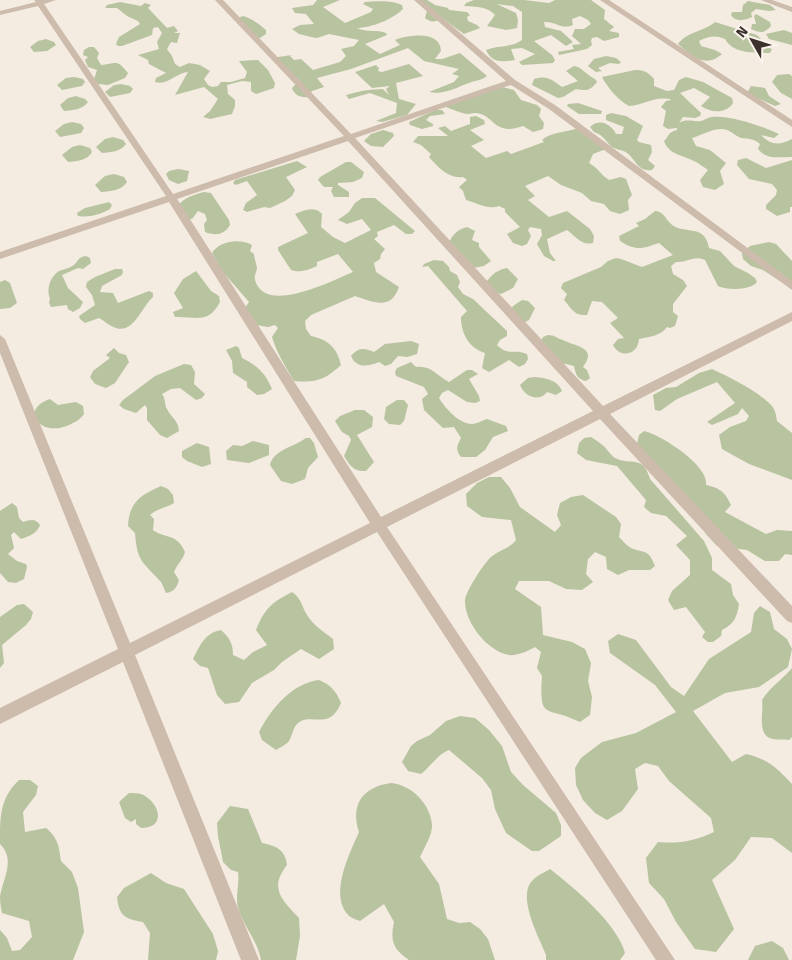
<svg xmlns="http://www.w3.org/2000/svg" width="792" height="960" font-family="'Fira Sans',sans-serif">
<rect width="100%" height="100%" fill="#f4ebe1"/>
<g fill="#b8c4a0">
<path d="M317,0h23l-17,7 22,16 26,-11 2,-3 -10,-5 2,-2c12,-1 27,-2 37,3l1,4c-10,10 -32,19 -46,19 10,5 19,1 29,5l1,2 -22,9 15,10 20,-9 -5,-5c13,-5 45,-10 46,11l-6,8h7l18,-6 27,23c-6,5 -11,4 -18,7 -14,5 -25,12 -40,9l25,-10 5,-6 -7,-2 7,-5 -35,-8 -16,-13 -57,21 -34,9 7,9 -12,4 -4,6c-7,1 -14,-2 -16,-9l8,-8 -12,-4 -17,-18 21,-3 -2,1 4,4 7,-1 12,11 27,-8 6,-6 -5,-7 13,-3 5,-6 -30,-6 -12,4 -6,-1 -12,-3 -7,-5 8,-4 14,-1 -8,-10 -11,-1 -3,-5 21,-3z"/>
<path d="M415,0h12l8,5 13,3 1,2 18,2 3,3 -3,2 1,4 9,4 3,3 -16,6 -22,-16c-6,4 -11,5 -17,0l2,-7z"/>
<path d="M474,0h50l25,3 6,-3h36l14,10 -1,9 10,8 -5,4 10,2v4l-15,4 -7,-4 -5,1 -1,3 1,4 -5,4 -28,6 -1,-3 16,-3 -2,-4 9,-1 -9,-8 3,-7h9l7,-5 -3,-4 -8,-4 -8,3 1,6c-12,5 -17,-4 -29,-3l1,5 16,4 12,11 -7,4 -15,-11 -17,6 18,14 3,5 -2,3 -31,2 -3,-3 16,-8 -13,-6 -11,1 4,11c-13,2 -23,3 -29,-10 12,-5 25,-2 36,-10v-28l-9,-6 -16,-2 19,9 2,7 -1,8 -11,2 -19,-4 8,-11c-8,-9 -19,-8 -31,-9l2,-3z"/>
<path d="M748,1l22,4 6,5 -7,1 -13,-2 -5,4 1,4c-7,3 -16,6 -21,-2l1,-3h10l1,-7z"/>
<path d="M120,2l21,4 4,-3 6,2 -3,3 19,20 7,-2 4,5 -4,2h6l-3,10 -6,-1 -4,7 5,7 3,8 5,3 9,-4 11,2 10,6 -6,8 4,6 4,2 6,-1 3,-4h10l14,-4 2,-6 -8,-11 19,-1 10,10 7,13 -1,5 -18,6 -5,-3v-9l-9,-1 -15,4 1,9 7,6v6l-3,8 -22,5 -7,-2 7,-6 8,-12 -14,-12 -29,8 13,-23c-11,0 -20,14 -33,10l1,-4 10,-5 -17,-9 -1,-4 -10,-5 21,-6 -2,-7 5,-9 -4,-6 -5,1 -1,7 -30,11h-4l-2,-2 3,-7 21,-13 -2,-3 -11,-5 -10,-8h-12l2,-3z"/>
<path d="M756,14l14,8 1,4c-7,8 -11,7 -20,3l1,-5h4l-2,-8z"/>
<path d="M243,16c8,2 16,8 23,14v4l-6,4 -12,-4 -12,-15z"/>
<path d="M715,22l42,13 4,4 -10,1 4,6h9l8,3 -2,4c-14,0 -37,1 -45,-14 -10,-4 -16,-3 -26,2l2,5 14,4 7,4c-17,15 -30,2 -44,-10 10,-13 25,-12 37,-22z"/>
<polygon points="784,30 792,33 792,45 769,39 766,34"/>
<polygon points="46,39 54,42 56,45 47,51 34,52 30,47 38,41"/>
<path d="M89,47h5l5,6 -2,5 4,7c16,-2 16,-6 27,8l-3,5 -17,7 -10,-1 -4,-5 3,-9 -9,-3 -3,-7 3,-3 -5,-2 1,-5z"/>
<polygon points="606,56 616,58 621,62 619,64 610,63 598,68 602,71 596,72 588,66 594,59"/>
<path d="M409,64l14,12 -27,7 3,16 17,5 -9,11 -25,7 -6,-1 20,-8 1,-10 -27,-10 -21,6 -3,-4c13,-4 24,-6 37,-6l6,6 -3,-6 4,-3 -18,2 -17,-16 21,-7 3,3 -1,3 4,1z"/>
<path d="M574,66c6,0 14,10 21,13l2,3c-7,9 -11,9 -21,7l-13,8 -5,1 -26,-13 2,-6c13,-4 17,0 28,8l16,-6 -12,-10z"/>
<path d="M635,70c9,0 13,2 19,9v7l13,5 7,-1 5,-10 7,-3 17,5 29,16 1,5c-7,11 -22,10 -32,3l9,-9 -16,-9 -14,5 21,20 -1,3 -5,2 -12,-1 -4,6c7,-5 14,-1 22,-2 4,-1 7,-4 11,-4 19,-2 49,9 67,17l-5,4 -13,-3c9,10 18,11 31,4v18c-13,0 -25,3 -34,-8l2,-5c-7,-6 -11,-5 -19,-6 -5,-2 -9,-6 -14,-8 -11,-4 -24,5 -35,8l4,8 14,4 16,13 -6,8 4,13 -9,6 -12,-3 -3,-7 8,-10c-5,-3 -9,-7 -14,-9 -11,-6 -25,-6 -30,-20 6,-6 3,-8 13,-11v-2l-9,1 -5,-3 3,-15 -5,-4 5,-6 5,-1 -1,-1c-16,-3 -26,6 -41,7 -10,-5 -22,-19 -27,-29z"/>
<polygon points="789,74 792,76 792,99 781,93 772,82 777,75"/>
<polygon points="74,77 83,79 85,82 82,86 62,90 57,85 66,78"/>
<polygon points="121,84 130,86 133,89 130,93 110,97 105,92 114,85"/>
<path d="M495,85l19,5 7,10 16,5 4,4 -2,7 5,7 -1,6 -10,3 -10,-6c-30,11 -28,-12 -48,-13 -3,0 -5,1 -8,1 -7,-1 -16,-5 -23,-8l-1,-3z"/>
<polygon points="751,86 765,88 769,96 781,104 775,106 747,93"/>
<path d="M76,96l9,3 3,3c-6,8 -15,8 -24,9l-4,-6 8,-7z"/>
<polygon points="578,103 602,111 601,114 579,114 567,106 568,104"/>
<polygon points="435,110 442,110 445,114 430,116 426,120 433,124 433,126 422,129 410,125 409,122"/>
<path d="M611,113l15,3 17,10 -6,14 2,2 12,3 1,7 -4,8 7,6 -3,4c-14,2 -16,-10 -25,-17 -3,-3 -10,-3 -15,-6 -8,-7 -7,-11 -18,-15l-4,-5c9,-9 21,-3 26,7h6l2,-7 -18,-7v-5z"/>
<path d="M476,116l8,4 1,4 -15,6 14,10 -13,6 15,12 21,-7 4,3 33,-12 -2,-2c9,-8 25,-8 37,-12l27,21 -13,5 -4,9c9,5 12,12 20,17l12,-3 5,2 6,16 -4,5 1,10 -9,4 -10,-3 -6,-7 -13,-3 -9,-8 -21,-8 -13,-9 -23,10 10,10 -7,4 21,17 18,-6 23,18 4,7 -1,7c-11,3 -18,-7 -26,-13l-20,9 3,14 6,8h-3l-9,-5 -7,-12 5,-9 -1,-6 -11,-2 -2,3 3,6 -4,8 -5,2 -9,-3 -6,-9 13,-7 -15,-15v-3l-6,-3c-10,4 -23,-3 -33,-6l-3,-9 -4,-4 8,-7 -4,-3c-15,2 -25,-10 -34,-20l2,-3 -10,-9 -8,-3 5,-6h30l-10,-8 7,-2 6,5 19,-7v-7z"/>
<polygon points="72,122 81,124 84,128 81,133 60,137 55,131 64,124"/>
<polygon points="383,130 393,133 394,136 383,147 371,146 364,141 371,134"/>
<path d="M113,137l10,3 3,4c-6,8 -15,8 -24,9l-6,-6 9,-8z"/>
<path d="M80,145l10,3 2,4c-5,9 -15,9 -24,10l-6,-7 10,-8z"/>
<polygon points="746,158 766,168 792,160 792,207 790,207 790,212 777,216 766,209 766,205 776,195 777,190 772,184 749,179 737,165 738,160"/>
<polygon points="297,161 307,167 286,177 295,190 292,196 285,201 270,208 264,207 247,212 243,210 246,203 257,195 247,181 236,185 233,183 235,180"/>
<polygon points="346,162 351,162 364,172 362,178 353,182 338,183 338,185 349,192 349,197 334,197 331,191 333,187 324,187 318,180 320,177"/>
<polygon points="178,169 189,171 187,181 178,184 169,180 166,174 169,171"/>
<path d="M114,174l10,3 3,5c-6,9 -16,9 -26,10l-6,-7 10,-9z"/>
<path d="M204,192l7,1 18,27 1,5c-6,10 -14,11 -25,7l-1,-8 3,-4 -2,-6 -7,-3 -6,8h-4l-10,-13c6,-9 16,-11 26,-14z"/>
<path d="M362,198h13l40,33 -3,3h-6l-12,-9 -17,7 1,4 -4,3 11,10 -4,5 -1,5 -6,4 2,9 23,15c-8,24 -26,15 -44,9l-44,19 -6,6 1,8 5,7c18,4 26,12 30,29 -16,15 -26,18 -47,16 -8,-13 -18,-30 -22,-44l6,-9 -3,-3 -7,2 -12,-2 -11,-17 4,-6 -26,-30 -11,-19c7,-12 28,-15 40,-8l-2,6 4,3c0,4 3,11 3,15 -1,4 -3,6 -2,11 10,36 78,0 98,-8l-15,-18 -21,8v4c-9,4 -16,7 -26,4l-13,-20v-3l30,-14 -13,-19c8,-3 19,-9 27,0l-1,13 12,10 12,6 26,-13 -9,-11 -15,5 -9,-4 11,-8 6,-9z"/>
<path d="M109,202l3,3 -2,4c-9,5 -21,9 -32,7l-1,-3 8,-5z"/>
<path d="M655,211c9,1 10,7 15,12 12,13 35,-1 39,25l11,3 14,15 14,7 7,5 2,4c-7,9 -30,8 -39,4l-13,-26c-11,-5 -17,3 -29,2l-5,4 2,8 10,6 4,6 -14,18v8l5,4 -3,10 -5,2 -3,-1c-6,9 -19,10 -28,12 -1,16 -19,20 -26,6l5,-6 6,-1 -14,-15 8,-5 -16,-16 -10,-1 -5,14c-13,1 -15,-6 -23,-15l3,-6 -6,-6 2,-5 38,-16 7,-6 8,-3 5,1 21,8 31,-12 -14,-12c-18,6 -23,8 -39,-2l-1,-5 20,-10 -3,-3 9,-4z"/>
<path d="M467,227l8,4 -3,9 7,3v4l12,14 -7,5 -11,2 -25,-22c3,-10 8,-16 19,-19z"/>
<polygon points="769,242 776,244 792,261 792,289 763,270 751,266 743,259 742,253 750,246"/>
<path d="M86,256l4,2 1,5 -8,6 -5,-1 -16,7 6,13 15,14 -3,6 -7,4 -5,-3 -1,-4 -16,2 -2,-4 1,-4c-4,-10 0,-22 9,-28 5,-2 11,-3 15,-6 5,-5 4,-8 12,-9z"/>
<path d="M434,260l9,1 6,6 1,4 7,4 3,7 -2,5 5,7 10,5 34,32v5l-7,4 -3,5c12,12 17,3 30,9l1,5 -3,5 -6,3 -10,-7 -20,12 -7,-4 3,-15c-16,-5 -24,-19 -24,-36l6,-6 -39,-45 -6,1 2,-3z"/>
<path d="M507,268l11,11 -5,9 -12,6 -12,-5 -2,-8c6,-8 11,-11 20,-13z"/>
<path d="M115,269h7l1,2 -1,4 -20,11 -2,6 13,1 5,10 31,-12 4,2v4c-11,9 -19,37 -37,31 -7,-2 -11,-7 -17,-10l-14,5 -5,-4 -1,-3 16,-11 -3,-10 -6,-8 1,-5 8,-5z"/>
<path d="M196,271l15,20 8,5 1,6c-12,23 -25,14 -45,15l-2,-5 10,-4 -9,-15 9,-14z"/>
<polygon points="5,280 10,283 17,303 10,308 0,309 0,282"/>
<polygon points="522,300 528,301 535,308 529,320 523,323 511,310 513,306"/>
<path d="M548,335c7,0 8,3 15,5 13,7 35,7 20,27l4,3 3,8 -4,3c-9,-2 -10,-6 -12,-15l-16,-4 -17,-21 2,-4z"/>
<path d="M411,341l8,3 -2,10 -10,3 -9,-1 -7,8 -6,2 -6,-4c-12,5 -23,6 -28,-6 8,-9 13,-8 23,-4l11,-8z"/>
<path d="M236,346l3,2 3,10c15,7 24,16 30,31l-8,5 -7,1 -10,-8v-5l-14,-9 -1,-12 -6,-11z"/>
<polygon points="114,348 119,353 126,355 129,362 115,383 106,388 95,384 90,377 93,371 110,358 106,355"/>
<path d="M411,362l5,5c15,-2 21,9 33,15l18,-12h5l6,4 -9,5 10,17 1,5 -5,2 -8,-1 -19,-12 -6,3 -3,5c6,10 20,26 33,26 5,0 11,-4 15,-5l19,7 2,5 -15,6 -8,13 -9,7h-15c-6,-8 -4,-11 0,-19l-7,-11 -11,1 -19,-18 -2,-11 6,-5 -4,-7 -28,-11 -1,-4 2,-4z"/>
<path d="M184,364l7,1 4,7 -1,12 11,10 -3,4 -6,2 -16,-12 -9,1 -9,5c4,5 2,10 5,15 4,9 11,10 12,22l-12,7 -7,-3 -13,-15v-12l-2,-3 -9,8 -12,-4 -5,-4 4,-5 32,-24z"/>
<path d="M712,369c19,9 46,22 60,37 4,5 4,10 5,15l15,12v47l-43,-16 -27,-15 -3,-14 11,-8 16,-6 3,-5 -7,-8 -4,6 -26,11 -5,-3 28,-19 -18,-21 -40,17 -17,12 -5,-1 -2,-15 13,-7 10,-1 23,-14z"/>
<path d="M535,377c10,1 23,3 27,14l-6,4 -9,-3c-8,11 -23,4 -27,-7l8,-7z"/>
<path d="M50,399l8,6 18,-3 7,4 1,8c-4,6 -9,8 -15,11 -28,13 -51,-15 -19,-26z"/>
<polygon points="397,400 404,400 408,405 404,421 400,425 389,424 384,419 386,407"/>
<path d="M355,410h9l9,7 -1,10 -15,8 17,27 -8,9c-12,1 -16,-5 -22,-15l7,-16 -2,-4 -7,-4 -7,-11 5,-5z"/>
<path d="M644,431c17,4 65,34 62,54 14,3 19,7 25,20l-6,7 41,22 11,-4 15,1v24l-7,-1 -6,7h-14l-18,-11 -30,-4 -11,-12 -5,-10 5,-8 -11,-8 -58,-64 2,-9z"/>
<path d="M591,437c3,2 7,4 10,7 6,4 8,10 14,14 16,8 28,-4 35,21l54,62 8,17v12l19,14 2,11 6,9c-2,13 -5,20 -17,26l-1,6 -8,6h-5l-6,-5 3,-5 -19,-25 -12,3 -6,-10 4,-9 18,-16v-15l-14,-15 11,-9 -21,-20 -15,-3 -7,-6 2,-7 -29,-34 -31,-6 -9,-7 2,-10 5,-5z"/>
<path d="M306,438h4l4,5 4,14 -10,11 -3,11 -13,5 -11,-3 -11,-16c3,-15 24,-18 36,-27z"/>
<polygon points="253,441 269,445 269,455 249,463 227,460 226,451 233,445 242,446"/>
<polygon points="197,443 209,447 211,464 202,467 187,461 182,457 182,451"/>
<path d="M489,477h12l9,11 10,19 35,25 6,-7 -4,-10 3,-12 11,-6 12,-2 33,22 5,7 -2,13c3,3 8,9 12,11 14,6 17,0 24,18l-5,4h-21l-11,5 -11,-6 -1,-12 -11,-5 -7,7 -2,15 7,8 -11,8 -16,-1 -17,-8h-30l-4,8 26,18 2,28 29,7 13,7 6,14 -3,18 4,16 -2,18 -10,7c-34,-17 -41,0 -38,-46l-5,-8 4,-16 -6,-5c-7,4 -18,9 -26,8 -21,-3 -45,-33 -44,-55 1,-9 19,-37 26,-43 8,-7 18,-8 25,-17l-5,-20 -29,-3 -15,-11 -1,-12 11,-11z"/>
<path d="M161,486l7,3 5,6 1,8c-8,5 -16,5 -24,12l4,4 -1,11c12,9 24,3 32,22 -2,8 -8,12 -11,20l5,8c-2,7 -5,12 -13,13 -2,-4 -3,-8 -5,-11 -18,-20 -24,-20 -26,-49l-7,-7c1,-23 12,-31 33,-40z"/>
<path d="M12,503l5,4 2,11 4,4c7,-2 12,-4 17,3 -3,9 -11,11 -19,14l-7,-7 -3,3 3,13 -6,6 9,7 9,3 1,3 -3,12 -8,4 -8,-1 -8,-9v-62z"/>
<path d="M292,592c10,7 9,13 15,23 6,10 17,17 26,24l1,10 -15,10 -18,-10 -19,13 -8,8 -22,13 -13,19 -14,2 -8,-9 -9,-27 -8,-2 -7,-7c7,-14 12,-26 28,-29 9,8 12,14 12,25l11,5 9,-8 14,-7 -11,-15c9,-22 15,-27 36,-38z"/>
<polygon points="24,604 33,612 31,619 26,625 2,645 4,663 0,668 0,617 17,605"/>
<path d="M760,606l10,6 4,17 13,10 5,10 -4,18 -29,20 -34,6 -32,18 39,51 14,-8c22,5 31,14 46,30v69l-20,-15 -21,-1 -16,23 -23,20 22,49 -18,23 -21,-3 -19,-27 -12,-23 -15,-16 -3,-25 12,-16c20,2 37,-1 56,-10l-3,-14 -42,-37 -11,-15 -13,-3 -10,6 3,20 -16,22 -15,9 -12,-7 -12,-13 -7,-15 -1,-17 6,-10 21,-16 34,-9 40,-21 -21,-27 -45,-32 -2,-12 10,-7 18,6 35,47 13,9 25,-37 42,-27 3,-19z"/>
<path d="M792,668v69l-3,3c-5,-1 -11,0 -16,-1 -17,-3 -9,-27 -11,-39 8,-13 20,-20 30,-32z"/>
<path d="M319,680c12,5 17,11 22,23 -11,26 -25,12 -40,18 -8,4 -8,13 -12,20 -3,4 -9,6 -13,9l-14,-10 -3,-8c12,-23 33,-49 60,-52z"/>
<path d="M460,716l15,2 14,12 13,16 9,26 12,13 33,28 5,12v11l-22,15h-7l-26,-18 -11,-24 -4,-19 -9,-12 -33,-28c-12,5 -18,16 -28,24l-13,-3 -6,-9 9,-16 6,-5 13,-6 16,-14z"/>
<path d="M19,780h11l8,6 -2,9 -13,17 2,20 21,-4c12,10 13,18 15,33l11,11 6,16 6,44 -11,28h-73v-30l7,8 5,13 8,-1 12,-13 -3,-16 -27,-8c-1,-5 -2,-11 -2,-16 3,-19 16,-37 0,-53 0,-28 0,-46 19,-64z"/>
<path d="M391,783c21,2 39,21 41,41 1,10 -8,24 -12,33l19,27 8,35 12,4 11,-1 10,7 8,10 7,21h-86c-16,-11 -19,-19 -15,-38l-10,-18 -24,17c-3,-1 -8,-3 -11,-5 -21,-21 1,-63 10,-84 -9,-28 4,-45 32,-49z"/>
<path d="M129,793c3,0 9,0 12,1 18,7 27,34 0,34l-5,-4v-5l-5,3 -6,-4 -6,-16z"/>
<path d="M230,806l18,3 14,34c14,3 23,6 25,22 -18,23 -6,34 12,53l1,18 -4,24h-35c-3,-19 -18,-34 -23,-53 -3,-11 2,-24 0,-35l-7,-2 -8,-8 -5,-26 -1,-13z"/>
<path d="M550,869c24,19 67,54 75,84l-5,7h-74v-5c-7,-18 -31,-61 -12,-76 4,-4 11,-7 16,-10z"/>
<path d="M151,873l15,10 18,6 29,45 5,17 -2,9h-68l2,-27 -7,-11c-18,-3 -24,-6 -26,-25l7,-9z"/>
<polygon points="772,941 783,948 789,960 748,960 755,946"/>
</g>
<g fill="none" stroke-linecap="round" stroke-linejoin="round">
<g fill="#cdbbac" fill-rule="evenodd">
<path d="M34,0h22l-12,4 129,190 171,-58 -129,-136h8l128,134 155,-53 -92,-81h8l93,80 40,25 237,176v9l-243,-181 -38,-24 -156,53 248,268 189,-94v9l-182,93 182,192v17l-5,-2 -187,-202 -213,108 288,433h-19l-279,-428 -242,123 124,305h-18l-118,-298 -123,62v-16l118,-59 -118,-296v-18l5,4 125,304 240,-120 -201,-321 -169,57v-7l166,-56 -128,-190 -38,9v-4l36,-9zM348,141l245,270 -212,106 -204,-318z"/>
<polygon points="600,0 609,0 792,120 792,127"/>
<polygon points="761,0 772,0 792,7 792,12"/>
</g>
</g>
<g transform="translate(752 40) rotate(309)" stroke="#fbf5ee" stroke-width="4" paint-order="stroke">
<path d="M0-4L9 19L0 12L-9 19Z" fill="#3b302b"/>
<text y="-8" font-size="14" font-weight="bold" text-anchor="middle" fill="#3b302b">N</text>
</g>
</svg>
